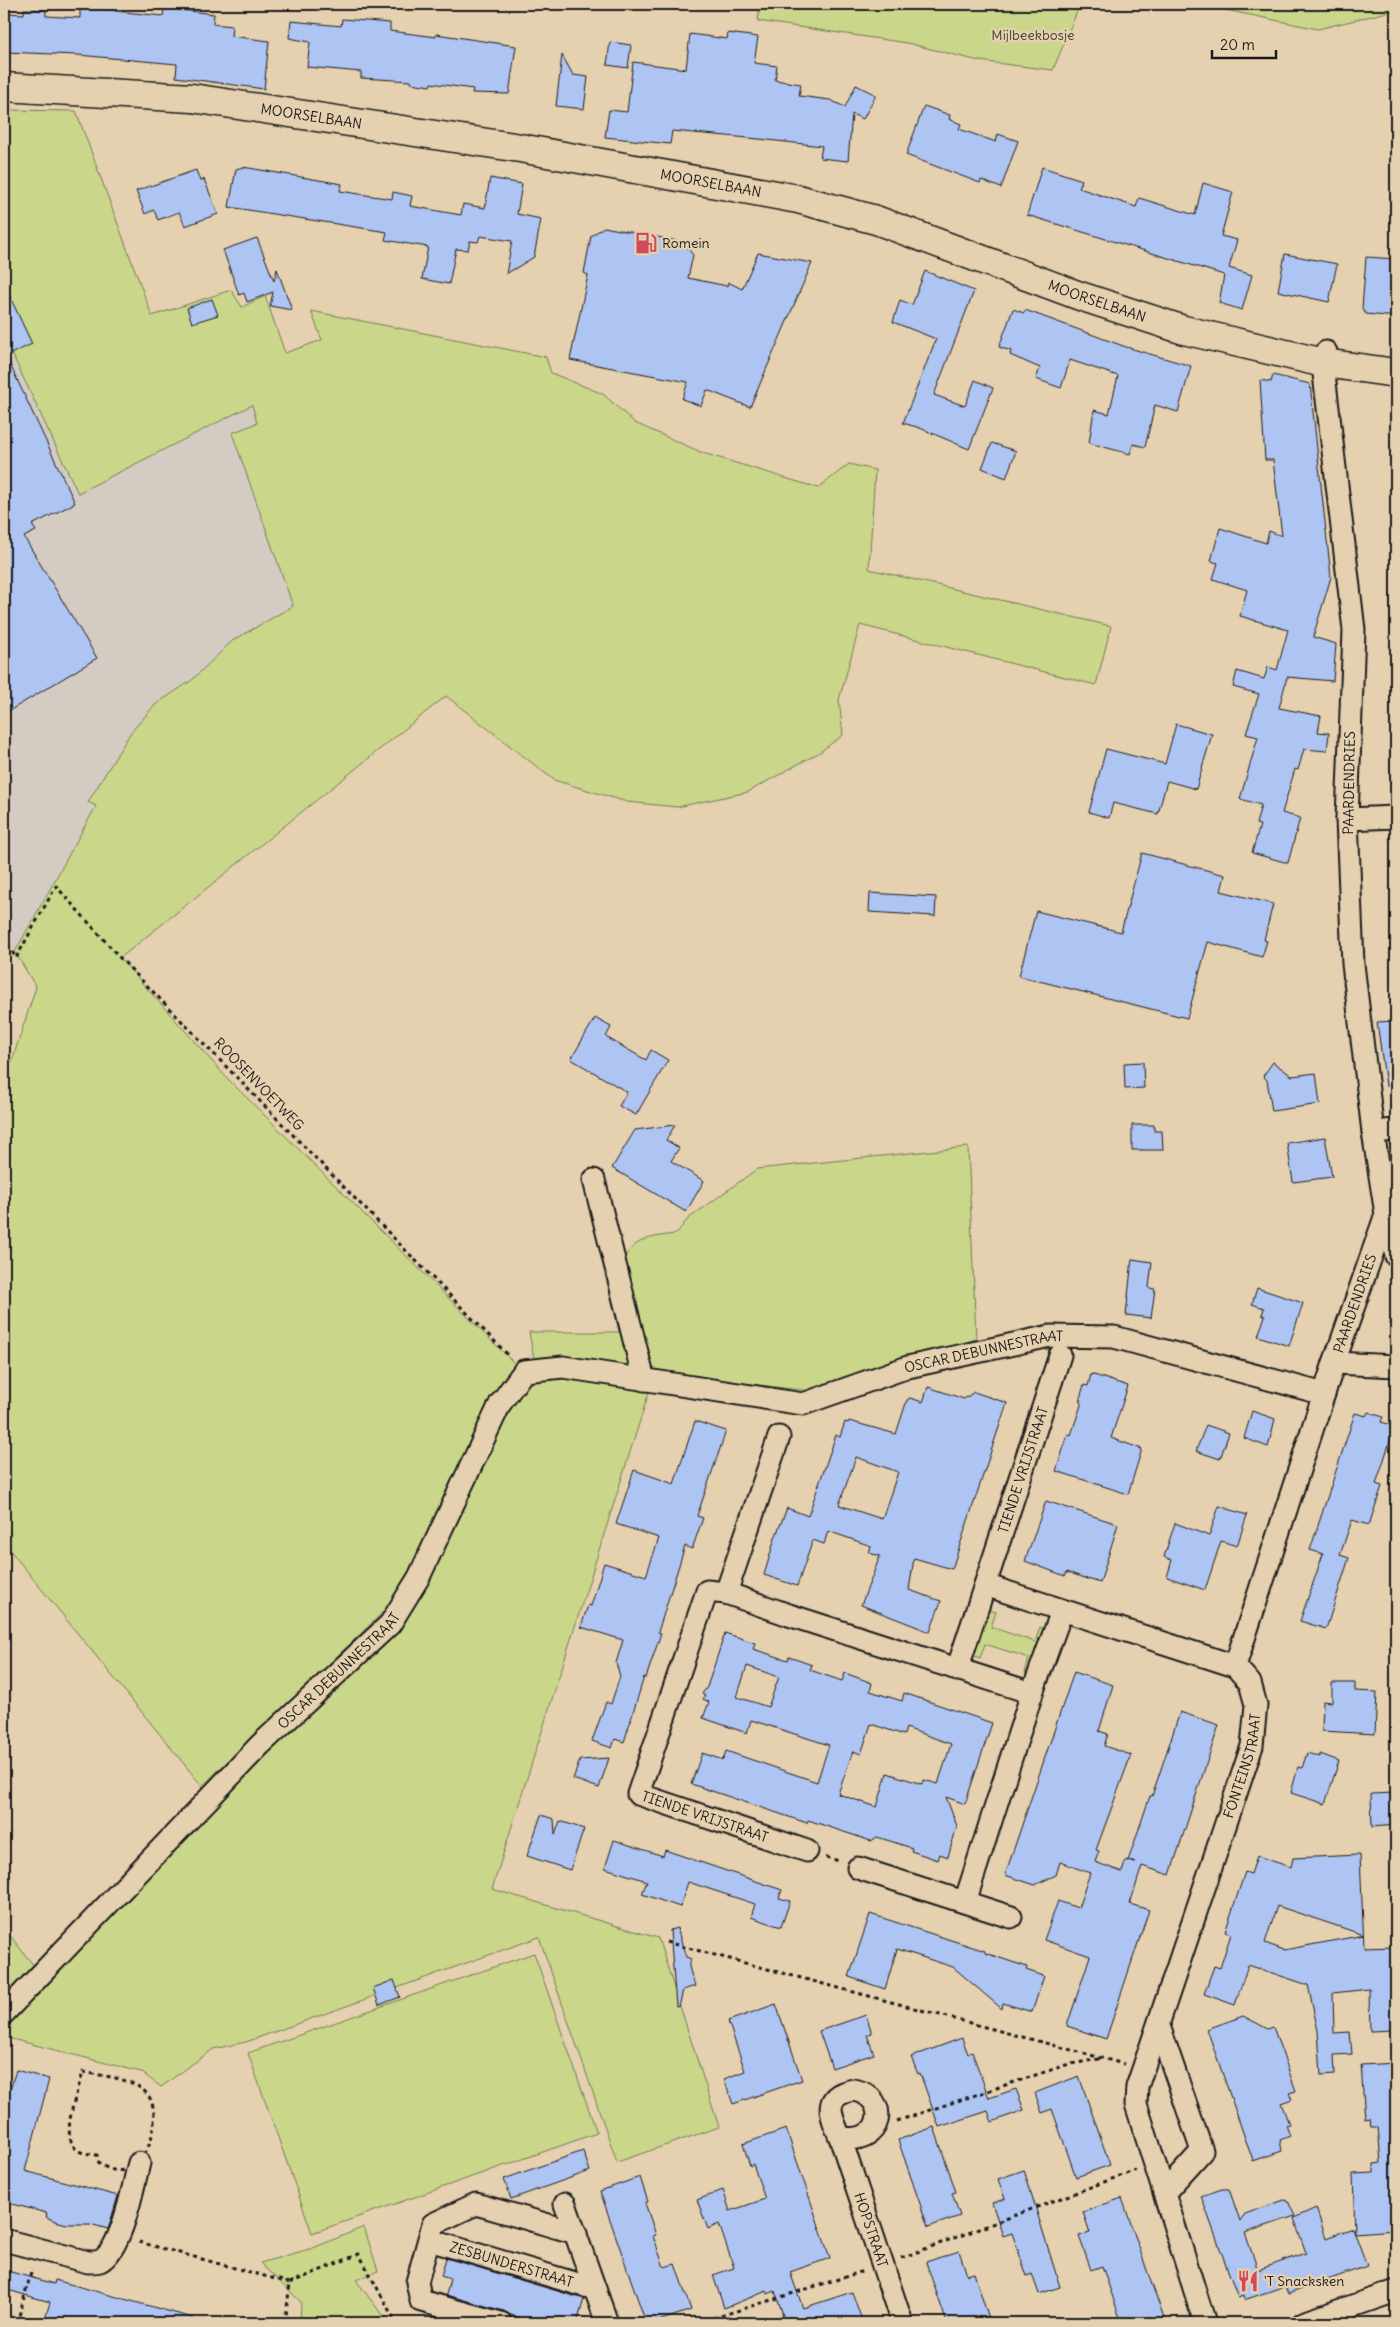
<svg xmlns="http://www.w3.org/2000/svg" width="1400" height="2327" font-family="Delius,sans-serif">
<rect width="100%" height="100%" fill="#e5d0af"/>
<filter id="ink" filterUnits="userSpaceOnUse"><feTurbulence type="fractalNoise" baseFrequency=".02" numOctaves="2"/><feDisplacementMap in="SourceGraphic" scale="10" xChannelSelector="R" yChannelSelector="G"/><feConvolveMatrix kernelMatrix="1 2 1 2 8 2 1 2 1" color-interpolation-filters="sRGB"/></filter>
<g filter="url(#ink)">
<polygon fill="#d4ccc3" points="4,337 79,493 252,405 258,423 232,433 294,607 232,641 192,680 155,705 88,802 97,806 15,952 4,934"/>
<g fill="#cad78a" stroke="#737a53">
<polygon points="760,4 1080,4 1053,70 979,61 907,43 758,21"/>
<polygon points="1197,4 1396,4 1396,10 1318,29"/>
<polygon points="4,110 76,111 152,316 231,290 242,307 265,296 285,353 322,340 311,311 546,357 551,373 603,394 635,423 703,453 818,488 849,464 875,470 869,569 1111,626 1096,685 860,625 839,700 843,735 820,752 748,792 677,807 627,802 554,780 446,696 120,958 226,1077 515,1364 503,1380 400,1592 378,1617 202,1786 4,1543 4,1085 36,987 15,952 96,806 88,802 131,732 155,705 192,680 232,641 293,606 232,433 257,423 252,405 78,493 4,337 4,234 10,232 4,221"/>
<path d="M968,1147l8,192 -166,52 -276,-32 -5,-27h90l-8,-36 6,-6c5,-43 16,-52 59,-56l12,-15 69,-50z"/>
<polygon points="573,1377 649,1392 492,1889 658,1938 719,2127 617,2162 539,1937 246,2042 213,2049 161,2087 141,2072 4,2037 4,2023 221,1795 398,1626 509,1401 529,1378"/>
<polygon points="989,1610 996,1612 991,1627 1035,1642 1040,1627 1046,1629 1031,1676 1025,1673 1029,1658 985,1644 980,1658 974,1656"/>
<polygon points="4,1928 34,1966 4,1996"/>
<polygon points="534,1953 597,2133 312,2233 248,2053"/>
<polygon points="364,2227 378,2271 356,2280 388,2323 300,2323 301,2302 260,2263 313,2248"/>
</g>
<g fill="#aec4f3" stroke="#1c1c1c" fill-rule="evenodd">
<polygon points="80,8 116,10 115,11 163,16 164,8 214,14 213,24 232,26 231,36 269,41 264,89 176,77 177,64 78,55 4,52 4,13 24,14 24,9 46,10 46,16 80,18"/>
<polygon points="342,19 390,23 390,31 436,37 436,34 516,46 509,94 472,93 473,89 431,83 430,86 411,83 411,81 361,78 361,72 307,67 310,42 289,38 291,21 341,26"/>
<polygon points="728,33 758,37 754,63 777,66 775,80 801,84 799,96 830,100 845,107 856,85 876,95 863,119 852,114 848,161 820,158 822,146 759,139 672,131 670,144 605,137 609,110 627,112 633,62 686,69 690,34 727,39"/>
<polygon points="610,42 631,45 628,68 607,65"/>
<polygon points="562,55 573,75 588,77 584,109 556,106"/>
<polygon points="924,106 950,115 949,119 961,124 959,129 996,142 998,134 1018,141 1001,188 981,180 980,183 906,155"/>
<polygon points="243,167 342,184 340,191 392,199 393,192 412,196 410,206 461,215 463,204 485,208 490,178 522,184 517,214 541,219 534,257 506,274 512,241 480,236 478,242 470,241 468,250 456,249 449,284 422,279 428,247 385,240 387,232 229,207 236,169"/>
<polygon points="1042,167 1082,180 1079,188 1136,207 1139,198 1195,215 1203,183 1233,192 1221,236 1237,240 1229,268 1252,275 1242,310 1219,303 1224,275 1027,215"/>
<polygon points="196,170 200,181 204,179 218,214 185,226 179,212 158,220 154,210 145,214 136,191"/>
<polygon points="604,227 683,242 693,255 688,278 727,286 728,282 742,289 758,253 812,263 750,407 707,390 701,406 682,399 688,382 570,360 588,275 584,273 591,236"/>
<polygon points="257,238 274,281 277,269 292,310 270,306 273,292 247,302 244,293 239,295 223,250"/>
<polygon points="1285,254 1337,264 1329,302 1278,291"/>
<polygon points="1366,257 1396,259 1396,317 1366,314 1362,309"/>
<polygon points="925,271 974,291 934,395 965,406 975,380 993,388 969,449 920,428 903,423 936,339 893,322 900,300 912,305"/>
<polygon points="4,284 32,344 6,356 75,503 32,525 36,531 24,537 97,658 4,714"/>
<polygon points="212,299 218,315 192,323 187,308"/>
<polygon points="1013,309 1024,313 1025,310 1126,347 1191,366 1178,412 1155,405 1145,447 1133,444 1130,454 1089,443 1094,410 1109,414 1118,376 1070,360 1061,388 1036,379 1040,368 1010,355 1011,351 999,347"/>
<polygon points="1273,375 1310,384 1331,577 1313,637 1336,644 1333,681 1287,677 1279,708 1321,716 1318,732 1329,733 1327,751 1304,749 1298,770 1295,769 1282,813 1300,818 1288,863 1252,853 1260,825 1256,824 1261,805 1240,799 1258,737 1246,734 1259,694 1233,687 1237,671 1264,679 1268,667 1277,670 1288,630 1240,616 1247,590 1213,579 1218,563 1211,561 1220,528 1266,543 1269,531 1282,536 1273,460 1265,460 1260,380 1271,382"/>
<polygon points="992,443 1016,451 1006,478 982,468"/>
<polygon points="1176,724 1212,734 1196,789 1167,781 1158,814 1113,803 1109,818 1089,812 1106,749 1165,764"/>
<polygon points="1142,853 1225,875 1221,891 1273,904 1264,940 1267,941 1262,957 1208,942 1187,1018 1019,976 1036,911 1121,932"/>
<polygon points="870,893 936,897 935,916 869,912"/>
<polygon points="595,1018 611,1027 606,1037 646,1060 651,1050 668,1060 636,1115 619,1106 627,1092 571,1059"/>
<polygon points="1396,1021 1396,1085 1386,1086 1377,1022"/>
<polygon points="1143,1062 1144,1088 1125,1089 1124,1063"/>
<polygon points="1273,1062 1292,1076 1316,1073 1320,1104 1272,1111 1267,1080 1263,1076"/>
<polygon points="675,1125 666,1140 679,1148 671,1161 704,1181 686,1212 612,1168 635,1130"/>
<polygon points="1132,1125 1154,1125 1154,1131 1162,1131 1163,1150 1132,1150"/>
<polygon points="1325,1137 1332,1177 1293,1182 1287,1143"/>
<polygon points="1132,1259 1152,1262 1149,1288 1155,1289 1151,1318 1126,1315"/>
<polygon points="1257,1288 1303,1303 1289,1346 1258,1336 1265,1316 1262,1315 1264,1308 1252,1304"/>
<polygon points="1091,1374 1128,1386 1111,1438 1142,1449 1128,1494 1056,1471 1068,1434 1071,1435 1081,1405 1080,1398 1084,1385 1088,1386"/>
<path d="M928,1387l36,12 10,-7 33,11 -55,166 -38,-11 -5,32 32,11 -11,31 -69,-27 19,-49 -11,-3 2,-7 -43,-15 -4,13 -11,-4 -16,46 -33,-11 11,-37 12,-30 21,8 28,-81 4,2 5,-15 3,1 1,-2 47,13 11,-34 3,-2 13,4zM856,1457l42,15 -16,47 -43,-14z"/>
<polygon points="1252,1411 1275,1419 1268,1447 1244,1438"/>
<polygon points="1368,1412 1383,1417 1381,1422 1395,1426 1376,1484 1382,1486 1369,1525 1352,1520 1340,1555 1349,1558 1326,1629 1300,1621 1323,1554 1310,1550 1355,1413 1366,1416"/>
<polygon points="695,1421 726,1431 697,1516 703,1518 692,1549 685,1546 658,1632 661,1633 646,1678 644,1677 624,1742 615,1739 612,1748 592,1741 606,1702 611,1704 620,1676 616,1663 623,1640 581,1627 588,1605 591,1606 604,1563 646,1576 659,1538 616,1524 634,1470 674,1484"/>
<polygon points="1206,1425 1229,1433 1220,1459 1196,1451"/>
<polygon points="1046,1501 1118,1524 1100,1583 1067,1572 1065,1576 1025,1561"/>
<polygon points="1219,1506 1247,1515 1237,1546 1221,1541 1205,1590 1167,1577 1172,1560 1164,1557 1175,1523 1209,1536"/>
<path d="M725,1633l30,10 -2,6 35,11 1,-3 23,8 -2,5 32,11 3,-8 27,10 -2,8 32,10 2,-8 88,30 -27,81 -19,-7 11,29 -9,31 -8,-3 -2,6 -27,-9 1,-3 -35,-11 -6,4 -63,-21 -1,3 -116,-39 11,-31 21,7 3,-9 91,31 12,-37 -78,-25 -4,13 -44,-15 6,-16 -6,-3 2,-3 -3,-2 5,-7zM747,1666l32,11 -11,30 -31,-10zM871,1724l33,11 2,-7 45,16 -13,40 -14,-4 -2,4 -35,-11 -10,34 -39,-13 15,-43 8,3z"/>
<polygon points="1074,1672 1113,1685 1099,1731 1108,1734 1104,1746 1131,1755 1096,1850 1099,1851 1095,1862 1122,1872 1126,1860 1135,1863 1128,1861 1150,1796 1152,1796 1180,1712 1219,1725 1170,1875 1142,1866 1130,1904 1149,1910 1106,2039 1067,2026 1090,1956 1044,1940 1058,1901 1078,1908 1090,1873 1060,1862 1056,1875 1035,1885 1005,1875"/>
<polygon points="1332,1683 1355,1683 1355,1691 1377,1692 1375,1734 1322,1731 1323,1701 1332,1702"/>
<polygon points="1307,1753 1320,1757 1320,1754 1339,1761 1325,1804 1291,1793 1298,1767 1302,1768"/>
<polygon points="609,1758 599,1788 573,1779 580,1760"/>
<polygon points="1396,1793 1396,1825 1372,1827 1371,1794"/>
<polygon points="541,1815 554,1819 555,1835 560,1821 584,1829 570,1870 527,1856"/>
<polygon points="614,1840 663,1856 665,1850 782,1890 779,1898 790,1901 781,1927 751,1917 755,1904 688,1882 680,1907 642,1894 647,1881 605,1868"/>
<path d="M1360,1855l4,93 30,-1 2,83 -26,1 -1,-42 -36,4 1,40 16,-1 2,22 -18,1 1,19 -14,1 -3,-44 -10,-46 -60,-20 -13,40 -31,-11 10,-28 6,2 11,-34 -6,-2 20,-60 6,2 6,-18 34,11 2,-9zM1277,1906l87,29 -80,15 -19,-7z"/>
<polygon points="870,1914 985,1951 985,1953 1027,1967 1026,1970 1044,1976 1032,2012 1003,2003 1002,2009 953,1967 897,1949 885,1989 849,1977"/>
<polygon points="677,1928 686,1957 691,1959 689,1967 695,1986 683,1990 679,2007 676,2006 670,1930"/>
<polygon points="394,1980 400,1997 379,2005 373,1988"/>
<polygon points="776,2004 802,2080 733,2104 724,2079 745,2071 728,2021"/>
<polygon points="866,2015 872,2033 867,2035 874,2054 832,2068 819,2031"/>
<polygon points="1243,2016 1268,2029 1273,2027 1296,2091 1289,2093 1292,2099 1281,2103 1289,2124 1286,2125 1290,2136 1280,2140 1282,2151 1253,2161 1207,2029"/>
<polygon points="962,2038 968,2054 972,2052 989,2098 1016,2089 1024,2110 992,2122 988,2111 939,2127 920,2073 918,2074 911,2057"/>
<polygon points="1396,2063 1396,2230 1355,2233 1353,2174 1374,2173 1374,2164 1381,2163 1378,2127 1371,2127 1370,2118 1365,2119 1361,2065"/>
<polygon points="16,2070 49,2079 25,2171 118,2196 108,2229 90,2224 67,2224 55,2221 46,2217 47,2213 4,2202 4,2101 11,2087"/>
<polygon points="1079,2076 1110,2165 1076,2177 1052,2109 1042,2113 1035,2093"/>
<polygon points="934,2127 956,2192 952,2193 960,2216 928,2227 898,2140"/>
<polygon points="786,2129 830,2258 790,2272 803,2308 852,2292 863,2323 768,2323 768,2320 783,2315 775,2291 768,2294 767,2291 724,2308 713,2275 734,2268 719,2224 708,2229 697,2200 723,2190 730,2211 765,2199 753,2164 750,2166 743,2144"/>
<polygon points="583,2151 590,2171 511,2199 504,2179"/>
<polygon points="1024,2170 1060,2287 1039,2294 1032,2274 1027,2276 1012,2233 1003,2236 992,2203 1005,2199 998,2179"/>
<polygon points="640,2177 648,2202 645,2203 656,2235 653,2236 664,2267 675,2264 691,2310 653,2323 646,2323 600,2191"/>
<polygon points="1222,2189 1229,2189 1240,2221 1245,2214 1287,2199 1295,2216 1245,2233 1258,2270 1306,2253 1294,2218 1316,2208 1326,2238 1353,2228 1367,2266 1288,2294 1285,2286 1244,2300 1243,2296 1238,2298 1201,2196"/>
<polygon points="1122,2198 1151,2282 1166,2323 1125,2323 1122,2317 1120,2318 1102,2266 1091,2270 1079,2236 1090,2233 1083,2212"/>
<polygon points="959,2251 967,2275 974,2273 988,2316 984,2317 986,2323 947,2323 926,2262"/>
<polygon points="446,2258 584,2299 577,2323 539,2323 511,2315 504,2311 446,2295 450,2279 441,2276"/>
<polygon points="4,2270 54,2284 55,2280 193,2318 192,2323 44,2323 50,2302 4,2289"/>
</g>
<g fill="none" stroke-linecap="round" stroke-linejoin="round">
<g stroke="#1c1c1c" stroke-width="25">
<g id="minor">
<polyline points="1326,352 1324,374 1354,630 1347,819 1353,964 1373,1132 1386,1214 1396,1256"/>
<polyline points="1347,819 1396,817"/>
<polyline points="1373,1132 1396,1130"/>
<polyline points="594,1180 644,1380"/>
<polyline points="1060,1355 985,1585 1235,1666"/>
<polyline points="1334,1363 1396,1366"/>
<path id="s1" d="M779,1437l-53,156 -19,-2 -69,203 169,57"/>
<polyline points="726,1593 789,1615 1032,1693"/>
<polyline points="957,1670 985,1585"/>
<polyline points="858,1868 1011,1917"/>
<polyline points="965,1902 1032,1693 1062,1611"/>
<path id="s2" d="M4,2013l256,-268 130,-121 29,-47 81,-173 24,-33 39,-4 240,37 105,-37 142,-31 64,1 210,57"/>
<polyline points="1159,2026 1202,2151 1164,2193"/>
<path d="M853,2090c39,6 30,58 -13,47 -9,-21 -19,-41 13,-47z"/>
<path id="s3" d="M840,2137l62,186"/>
<polyline points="565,2204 607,2323"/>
<path d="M4,2240l84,22c3,0 9,0 12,-1 22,-11 33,-75 39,-98"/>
<path id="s4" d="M429,2240l166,49"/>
<polyline points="501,2323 421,2301 417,2282 433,2224 476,2204 576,2233"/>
<path id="s5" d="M1205,2323l-69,-219 1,-17 115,-341 4,-41 -6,-22 -15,-17 99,-303 52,-149"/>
<polyline points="1303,2323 1396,2291"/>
</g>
</g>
<g stroke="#1c1c1c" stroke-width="31">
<g id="major">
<path id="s6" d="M4,87l188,11 328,50 278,51 78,21 204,76 104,34 140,33 72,10"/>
</g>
</g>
<g stroke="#1c1c1c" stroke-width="3" stroke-dasharray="4 4" stroke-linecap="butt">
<polyline points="4,938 16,958 56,886 121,959 510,1357"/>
<polyline points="826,1857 839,1861"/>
<polyline points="666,1942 1124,2064"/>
<path d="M83,2072c19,4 51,6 64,22 20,23 -4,101 -48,69l-2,-8c-5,-1 -11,-1 -16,-3 -25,-11 -3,-60 2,-80z"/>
<polyline points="897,2121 1066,2065 1103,2058"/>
<polyline points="139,2242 290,2283 285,2323"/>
<polyline points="901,2258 1136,2170"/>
<polyline points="290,2283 359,2254 396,2323"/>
<polyline points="17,2323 32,2269"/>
<polyline points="698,2323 864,2271"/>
</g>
<use href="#minor" stroke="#e5d0af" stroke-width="21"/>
<use href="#major" stroke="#e5d0af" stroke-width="28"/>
</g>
</g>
<defs>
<g id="fuel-bare" transform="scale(1.725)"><path d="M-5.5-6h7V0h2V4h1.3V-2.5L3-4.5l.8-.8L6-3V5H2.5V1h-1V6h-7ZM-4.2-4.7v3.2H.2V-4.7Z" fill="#d1495b" stroke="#e5d0af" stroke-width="2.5" paint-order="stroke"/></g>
<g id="restaurant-bare" transform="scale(1.725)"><path d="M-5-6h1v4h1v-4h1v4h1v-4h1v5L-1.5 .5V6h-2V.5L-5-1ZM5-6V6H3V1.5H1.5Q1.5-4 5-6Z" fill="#d1495b" stroke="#e5d0af" stroke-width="2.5" paint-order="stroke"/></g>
</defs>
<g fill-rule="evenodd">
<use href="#fuel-bare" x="646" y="243"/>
<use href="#restaurant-bare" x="1248" y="2281"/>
</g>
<g text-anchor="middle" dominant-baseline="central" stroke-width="4.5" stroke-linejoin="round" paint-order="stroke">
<g font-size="14" fill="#3f4132" stroke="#e5d0af">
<text x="1033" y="35">Mijlbeekbosje</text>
</g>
<g font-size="14" fill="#1c1c1c" stroke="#e5d0af">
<text stroke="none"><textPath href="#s6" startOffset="309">MOORSELBAAN</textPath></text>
<text stroke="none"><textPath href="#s6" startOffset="714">MOORSELBAAN</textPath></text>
<text stroke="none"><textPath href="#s6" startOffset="1119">MOORSELBAAN</textPath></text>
<text transform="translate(1349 783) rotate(-89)">PAARDENDRIES</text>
<text transform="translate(259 1084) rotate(46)">ROOSENVOETWEG</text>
<text stroke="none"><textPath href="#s5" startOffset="1075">PAARDENDRIES</textPath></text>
<text stroke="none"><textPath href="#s2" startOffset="1306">OSCAR DEBUNNESTRAAT</textPath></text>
<text transform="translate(1023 1470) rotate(-72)">TIENDE VRIJSTRAAT</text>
<text stroke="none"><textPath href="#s2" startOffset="479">OSCAR DEBUNNESTRAAT</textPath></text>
<text stroke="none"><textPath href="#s5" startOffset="585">FONTEINSTRAAT</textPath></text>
<text stroke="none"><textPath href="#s1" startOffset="469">TIENDE VRIJSTRAAT</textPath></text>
<text stroke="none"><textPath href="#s3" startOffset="98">HOPSTRAAT</textPath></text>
<text stroke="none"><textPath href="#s4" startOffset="86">ZESBUNDERSTRAAT</textPath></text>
</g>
<g font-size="14" fill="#1c1c1c" stroke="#e5d0af" text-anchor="start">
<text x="662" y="243">Romein</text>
<text x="1264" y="2281">'T Snacksken</text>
</g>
</g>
<rect width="1400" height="2327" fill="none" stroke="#e5d0af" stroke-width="20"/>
<rect x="10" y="10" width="1380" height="2307" fill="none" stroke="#1c1c1c" stroke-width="2" filter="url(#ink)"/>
<path d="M1212 50v8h64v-8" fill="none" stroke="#1c1c1c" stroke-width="2.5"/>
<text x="1220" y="50" font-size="15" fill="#1c1c1c" stroke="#e5d0af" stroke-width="4" paint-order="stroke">20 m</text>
</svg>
